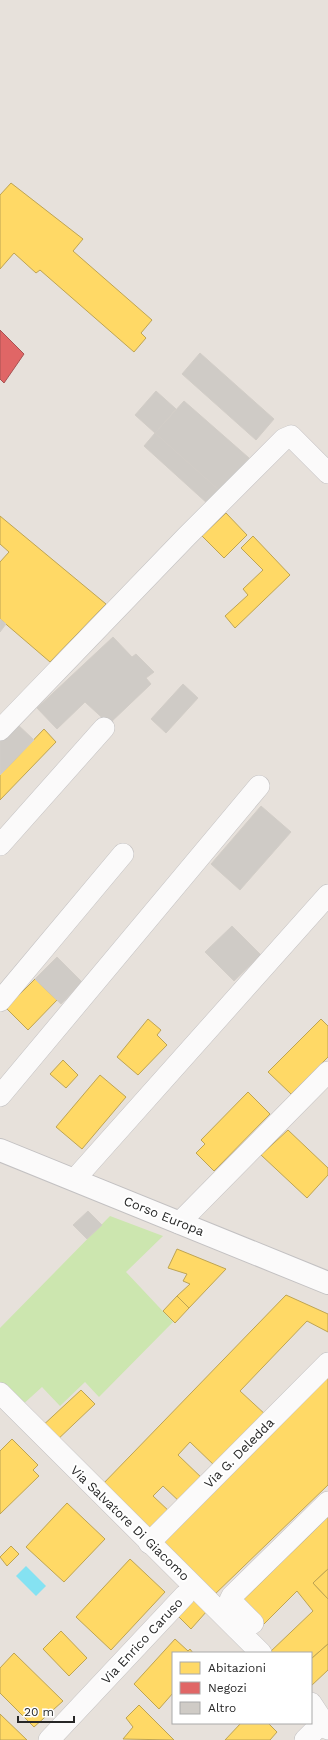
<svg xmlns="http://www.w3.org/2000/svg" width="328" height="1740" font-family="'Work Sans',sans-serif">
<rect width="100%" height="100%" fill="#e7e1db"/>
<polygon fill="#cce6af" points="110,1216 163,1236 126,1272 173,1322 99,1397 85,1382 60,1406 42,1387 20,1407 0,1386 0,1328"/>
<polygon fill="#85e2f2" points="26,1566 46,1586 36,1596 16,1576"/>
<g fill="#ffd966" stroke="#bea453">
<polygon points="11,183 83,239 73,251 152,320 141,333 146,338 134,352 40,270 36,273 14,253 0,269 0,195"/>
<polygon points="226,513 247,535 224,558 202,536"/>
<polygon points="0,516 106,604 50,662 0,619 0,562 9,552 0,544"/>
<polygon points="253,536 290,575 235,628 225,616 248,595 243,589 263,570 241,548"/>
<polygon points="44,729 56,742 0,800 0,775"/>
<polygon points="35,979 57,1000 28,1030 6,1008"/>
<polygon points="148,1019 161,1030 157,1035 167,1045 138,1075 117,1057"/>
<polygon points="321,1019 328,1026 328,1057 291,1094 268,1072"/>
<polygon points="63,1060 78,1075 66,1088 50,1074"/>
<polygon points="100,1075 126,1097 82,1149 56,1127"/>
<polygon points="248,1092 270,1114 214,1171 196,1153 205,1144 201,1140"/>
<polygon points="288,1130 328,1168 328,1175 307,1198 261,1155"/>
<polygon points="177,1249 226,1269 189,1308 177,1296 190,1284 183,1281 187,1274 168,1268"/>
<polygon points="286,1295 328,1314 328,1332 307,1321 240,1391 267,1416 216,1467 190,1442 178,1455 205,1481 182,1504 163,1486 153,1496 171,1513 150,1535 100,1487"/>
<polygon points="177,1296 189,1308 175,1323 163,1311"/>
<polygon points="328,1377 328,1485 212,1597 159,1545"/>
<polygon points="81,1390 95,1404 54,1443 39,1429"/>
<polygon points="12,1439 38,1465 33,1470 39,1476 0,1514 0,1451"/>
<polygon points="67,1503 105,1539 64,1582 26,1547"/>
<polygon points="328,1517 328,1569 313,1583 328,1599 328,1644 311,1659 311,1653 269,1653 313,1611 297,1591 264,1624 242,1601"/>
<polygon points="11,1546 19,1554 7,1566 0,1557"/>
<polygon points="130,1559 165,1592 111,1650 76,1617"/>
<polygon points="328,1569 328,1599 313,1583"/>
<polygon points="195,1599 207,1611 191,1629 178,1616"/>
<polygon points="61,1631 87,1658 69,1676 43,1649"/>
<polygon points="175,1639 188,1651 190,1649 193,1653 173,1653 173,1693 159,1709 134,1684"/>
<polygon points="328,1644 328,1670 311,1686 311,1659"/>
<polygon points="14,1653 63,1701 34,1727 0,1693 0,1668"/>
<polygon points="139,1705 174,1740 123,1739 133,1727 126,1718"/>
<polygon points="0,1714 27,1740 0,1740"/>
<polygon points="241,1723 268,1723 277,1732 270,1740 225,1740"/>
</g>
<polygon fill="#e06666" stroke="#a85353" points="0,330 24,354 4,383 0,379"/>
<g fill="#cfcbc6" stroke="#d2cdc7">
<polygon points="200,353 274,419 256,440 182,374"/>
<polygon points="156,391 176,409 155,433 135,415"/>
<polygon points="184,401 249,458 220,491 155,433"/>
<polygon points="155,433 220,491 208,504 144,446"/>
<polygon points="0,619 6,624 0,632"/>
<polygon points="113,637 132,657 136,654 154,672 146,678 151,684 109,724 85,702 57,729 37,708"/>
<polygon points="183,684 198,698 166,733 151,719"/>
<polygon points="16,723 34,740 0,775 0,739"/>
<polygon points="261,806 291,832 240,890 211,864"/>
<polygon points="232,926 261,955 234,981 205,952"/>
<polygon points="57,957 82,982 61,1004 35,979"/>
<polygon points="88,1211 102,1225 87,1239 73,1225"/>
</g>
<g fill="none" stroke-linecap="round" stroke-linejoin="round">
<g stroke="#c3c1c2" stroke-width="22">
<g id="street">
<polyline points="0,730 186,537 284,439 291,436 328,473"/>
<polyline points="0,845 104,728"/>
<polyline points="0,1001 123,854"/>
<polyline points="0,1096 259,786"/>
<polyline points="74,1180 328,895"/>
<polyline points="179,1223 328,1072"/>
<polyline points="0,1393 261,1653"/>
<polyline points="149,1543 328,1363"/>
<polyline points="253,1623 230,1600 232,1596 328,1502"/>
<polyline points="311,1703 328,1729"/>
<polyline points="49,1740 185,1595"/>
<polyline points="305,1740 323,1722"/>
</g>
</g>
<g stroke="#c3c1c2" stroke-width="24">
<polyline id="secondary" points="0,1150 328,1283"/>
</g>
<use href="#street" stroke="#fbfafa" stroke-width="21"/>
<use href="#secondary" stroke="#fbfafa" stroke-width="22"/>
</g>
<g text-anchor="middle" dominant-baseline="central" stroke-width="4" stroke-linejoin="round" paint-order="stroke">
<g font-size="13" fill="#272727" stroke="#fff">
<text transform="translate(164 1216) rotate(22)">Corso Europa</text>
<text transform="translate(239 1453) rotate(-45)">Via G. Deledda</text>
<text transform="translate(130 1523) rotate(44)">Via Salvatore Di Giacomo</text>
<text transform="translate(142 1641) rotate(-47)">Via Enrico Caruso</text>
</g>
</g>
<rect x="172" y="1652" width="140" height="72" fill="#ffffff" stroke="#a9a9a9"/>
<rect x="180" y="1662" width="20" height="12" fill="#ffd966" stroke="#a9a9a9"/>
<text x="208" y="1672" font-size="12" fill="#272727">Abitazioni</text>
<rect x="180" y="1682" width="20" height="12" fill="#e06666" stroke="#a9a9a9"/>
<text x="208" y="1692" font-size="12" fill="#272727">Negozi</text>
<rect x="180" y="1702" width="20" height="12" fill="#cfcbc6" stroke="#a9a9a9"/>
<text x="208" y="1712" font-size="12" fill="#272727">Altro</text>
<path d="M18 1716v6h56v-6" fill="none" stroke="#272727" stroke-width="2"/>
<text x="24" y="1716" font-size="12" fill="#272727" stroke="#ffffff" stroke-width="3" paint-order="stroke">20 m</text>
</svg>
